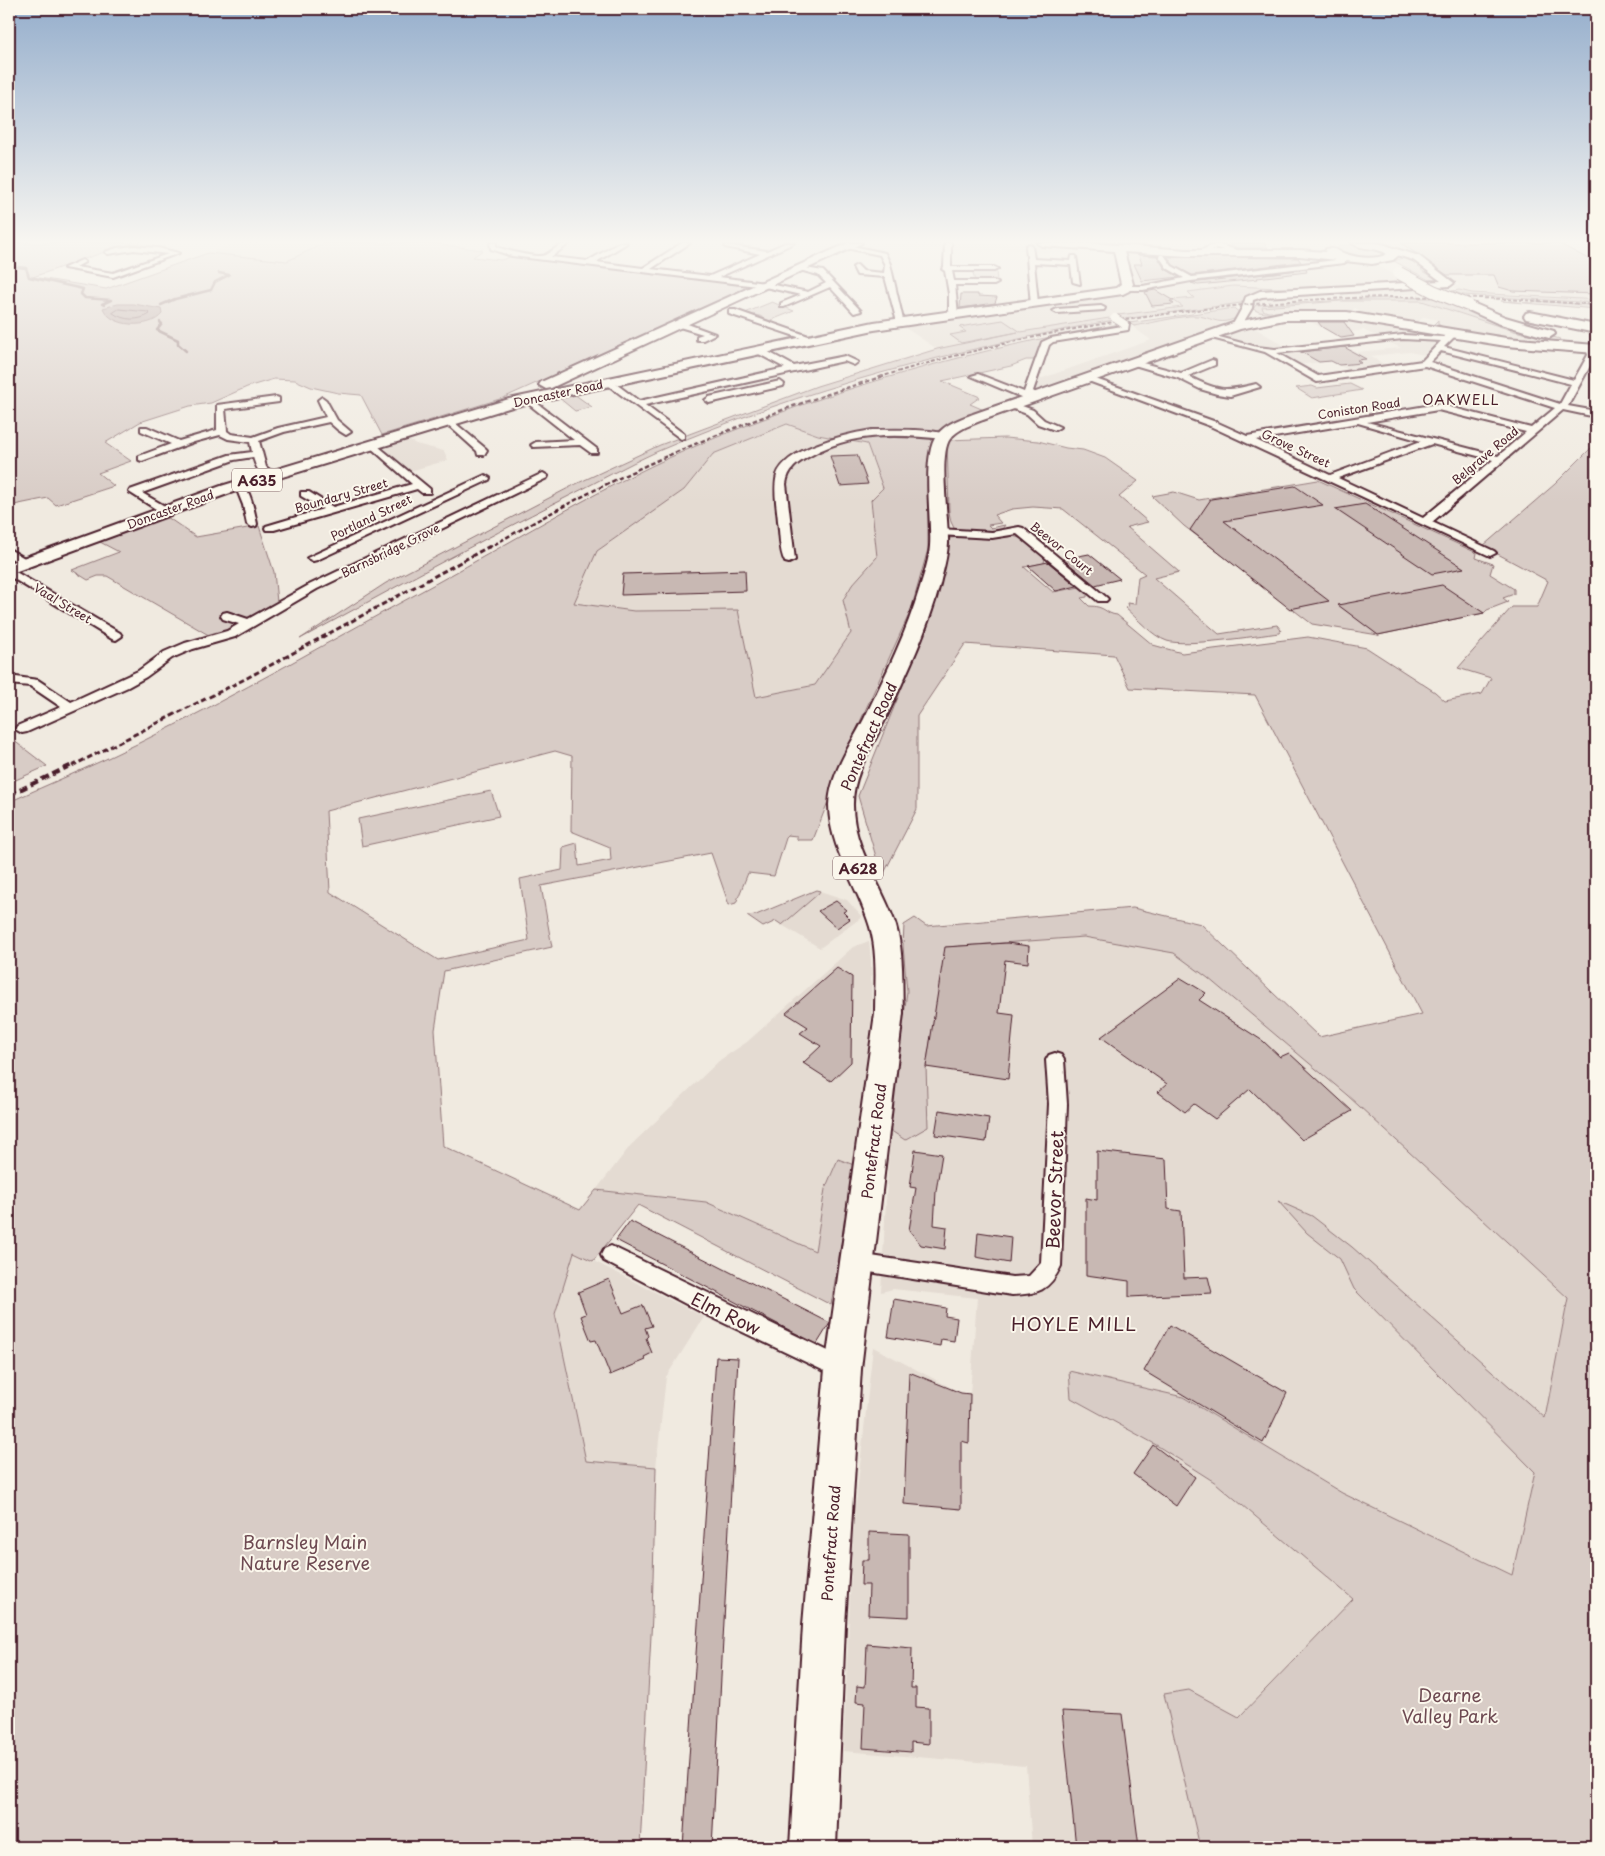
<svg xmlns="http://www.w3.org/2000/svg" width="1605" height="1856" font-family="'Playpen Sans',sans-serif">
<rect width="100%" height="100%" fill="#f0eae0"/>
<filter id="ink" filterUnits="userSpaceOnUse"><feTurbulence type="fractalNoise" baseFrequency=".02" numOctaves="2"/><feDisplacementMap in="SourceGraphic" scale="10" xChannelSelector="R" yChannelSelector="G"/><feConvolveMatrix kernelMatrix="1 2 1 2 8 2 1 2 1" color-interpolation-filters="sRGB"/></filter>
<g filter="url(#ink)">
<g fill="#e4dbd2">
<polygon points="234,243 324,243 288,261 208,253"/>
<polygon points="874,243 1029,243 1067,246 1066,253 1035,252 1024,250 997,249 996,251 923,248"/>
<polygon points="1384,243 1596,243 1596,300 1462,291 1453,287 1460,285 1445,278 1418,258"/>
<polygon points="1132,252 1287,255 1360,262 1378,266 1430,294 1319,297 1137,312 937,349 901,325 1123,293 1132,290 1125,255"/>
<polygon points="1341,301 1422,301 1514,331 1549,339 1552,343 1482,335 1443,327 1438,324 1438,320 1424,317 1419,321 1412,321 1362,312 1355,308 1351,312 1275,312 1263,310 1262,306"/>
<polygon points="1190,316 1202,316 1226,326 1038,391 1035,390 1040,379 1151,340 1134,328 1134,326"/>
<polygon points="1305,319 1340,319 1430,332 1428,336 1438,342 1425,355 1409,352 1370,356 1387,366 1350,371 1331,361 1297,365 1276,353 1217,336 1250,325 1293,351 1344,346 1356,352 1401,348 1363,330 1346,333 1358,339 1347,341"/>
<polygon points="787,424 818,435 867,444 883,488 871,500 877,557 852,585 843,600 851,633 815,685 756,697 634,611 573,603 597,551 684,490 713,454"/>
<polygon points="407,439 416,444 444,451 448,460 410,471 386,450 388,445"/>
<polygon points="820,891 847,900 862,917 820,948 782,925"/>
<polygon points="1087,929 1181,940 1208,978 1347,1095 1568,1298 1535,1473 1513,1575 1342,1493 1183,1397 1069,1372 1071,1398 1153,1443 1216,1483 1353,1599 1238,1717 1189,1690 1164,1694 1200,1847 1032,1847 1026,1766 843,1751 853,1529 873,1347 961,1393 970,1394 977,1298 893,1289 881,1292 890,1130 922,945"/>
<polygon points="869,941 871,960 872,1015 854,1165 838,1159 825,1189 815,1251 706,1202 596,1190 631,1145 720,1060 747,1042 853,947"/>
<polygon points="574,1251 704,1317 666,1377 656,1467 586,1461 555,1314"/>
</g>
<g fill="#d8ccc6" stroke="#917678" fill-rule="evenodd">
<polygon points="9,243 141,243 116,248 33,277 106,289 208,253 287,261 325,243 427,243 483,250 473,257 501,260 513,256 753,285 503,398 382,435 361,395 338,393 311,387 295,380 274,379 247,387 211,403 190,406 140,422 105,443 131,461 98,473 114,486 56,505 48,498 9,506"/>
<path d="M1341,245h19l27,8v2c-16,8 -37,2 -52,-5z"/>
<polygon points="1402,258 1415,261 1423,268 1421,270 1438,280 1429,280 1394,261"/>
<polygon points="972,270 996,271 997,281 975,281"/>
<path d="M1233,286l69,3c-17,1 -52,-3 -61,14l-117,16 -6,-4 65,-8 -10,-7 21,-2 -6,-6z"/>
<polygon points="1459,290 1472,293 1582,299 1596,300 1596,303 1463,295 1452,291"/>
<path d="M1386,298h54l64,25 56,16 -2,3c-24,7 -93,-10 -120,-15l-4,-3 4,-4v4l5,3c35,7 72,16 108,16l-2,-4 -35,-8 -92,-30h-81l-79,6 1,3 5,2h73l-4,1 -63,1 -15,-2 -6,-3 3,-4z"/>
<polygon points="1501,301 1532,303 1535,301 1591,305 1596,306 1596,309"/>
<polygon points="772,302 794,311 769,321 760,316 745,313"/>
<path d="M1234,308l8,7c-27,15 -28,-1 -53,1 -18,2 -37,7 -55,10l-5,-3z"/>
<path d="M1109,318l5,2c-157,29 -311,68 -458,132 -31,14 -61,31 -91,46 -89,45 -177,93 -265,141l86,-56 190,-99 84,-39 157,-59 120,-37 81,-17 -57,11 -11,-8 16,-3 -7,-5 44,-7 18,12z"/>
<path d="M1120,324l3,2 -77,14 -6,5 -5,15h-9l-15,6 -69,15 38,16 -10,7 14,6 -5,4 -42,17 -9,30v88l-17,61 -57,125 -41,105h-16v-4l-10,-1 -13,41 -26,-3 -12,30 -7,2 -18,-52 -170,33 11,61 -108,24 -9,59 8,116 137,64 16,-20 110,12 109,49 10,-62 13,-30 16,6 -23,140 -193,-100 -45,56 -19,-9 -19,62 31,147 70,6 -4,149 -12,231h-631v-1045c42,-19 86,-37 128,-58 100,-49 198,-106 296,-159 89,-49 176,-103 270,-142 134,-56 274,-95 417,-119zM787,424l31,11 49,9 16,44 -12,12 6,57 -25,28 -9,15 8,33 -36,52 -59,12 -18,-87 -104,1 -60,-8 23,-52 87,-61 29,-36zM555,751l17,5 -1,75 39,16 1,13 -32,6 -2,-23 -14,4 -1,23 -42,9 9,61 -91,20 -108,-68 -4,-81z"/>
<polygon points="1350,384 1362,390 1312,398 1296,388 1312,386 1317,388"/>
<polygon points="574,394 592,407 575,411 558,397"/>
<path d="M1005,438l33,3 28,7 17,2 22,8 33,23 -19,16 29,25 -21,5 52,45 -25,6 65,56 58,-9 4,5 -2,3c-23,3 -94,14 -112,8 -15,-5 -30,-23 -42,-33l3,-1 -1,-4 8,1 3,-27 7,-3 -82,-65 -30,-2 -21,2 -18,6 7,8 -13,2 3,3 14,-3 -3,4 -13,3 -34,-2 -4,-8 -2,-10 -2,-72z"/>
<path d="M1596,443v1404h-396l-36,-153 25,-4 50,27 114,-118 -137,-116 -63,-40 -82,-45 -2,-27 114,26 159,96 170,82 23,-103 -181,-183 -14,-30 -33,-26 -29,-32 34,15 40,31 193,171 23,-120 -221,-203 -139,-117 -34,-25 -90,-16 -138,10 -20,120 2,60 -23,13 -15,-10 17,-139 -4,-45 1,-21 11,-7 11,8 207,-18 68,16 118,113 103,-23 -167,-319 -125,-7 -16,-33 -149,-11 -48,72v93l-35,68 -24,-81 73,-180 19,-78 10,-1 39,1 14,-2 10,3 22,18 -1,6 -20,4 29,25 27,-5 7,7v3l-6,1 8,8c17,0 16,8 28,9l36,30 29,8 126,-16 59,11 68,44 10,9 37,-7 9,-16 -33,-10 54,-61h25l11,-26 -65,-35 72,-62z"/>
<polygon points="1318,480 1477,553 1476,558 1493,564 1490,574 1514,589 1514,594 1503,598 1508,602 1487,610 1484,613 1378,635 1312,624 1184,526 1152,496 1174,492 1199,500"/>
<polygon points="167,517 196,537 259,526 274,572 277,602 226,633 212,637 107,576 98,576 88,580 72,570 119,552 100,542"/>
<polygon points="9,737 47,766 9,783"/>
<polygon points="491,791 499,816 362,846 358,819"/>
<polygon points="816,890 820,891 818,894 782,925 776,921 763,927 747,916 756,915"/>
</g>
<path fill="#b8a4a2" stroke="#8c6f72" d="M118,304h16l27,5 1,5c-12,15 -51,14 -59,-6z"/>
<g fill="none" stroke-linecap="round" stroke-linejoin="round">
<path stroke="#76545b" stroke-width="1" d="M119,309l29,3 2,2c-11,7 -26,7 -37,-1z"/>
<g stroke="#8c6f72" stroke-width="2.5">
<polyline points="9,266 26,268 29,277 83,289 81,294 85,298 111,300 102,304 104,305"/>
<polyline points="161,305 175,299 211,290 215,282 229,275 219,273"/>
<polyline points="160,322 162,324 157,330 178,340 178,344 186,351"/>
</g>
</g>
<g fill="#c8b8b3" stroke="#4a1f2b">
<polygon points="1228,243 1264,243 1268,248 1237,248"/>
<polygon points="1401,243 1558,243 1596,263 1596,294 1513,291 1499,287 1494,275 1447,275"/>
<polygon points="1139,255 1157,256 1165,269 1179,277 1142,281 1134,264 1142,264"/>
<polygon points="1168,257 1298,258 1301,262 1192,275 1173,265"/>
<polygon points="1306,269 1307,272 1257,278 1258,279 1198,285 1191,283"/>
<polygon points="1155,290 1174,301 1170,301 1174,304 1152,306 1145,292"/>
<polygon points="961,294 978,294 978,296 997,297 995,303 960,308"/>
<polygon points="1318,322 1344,322 1354,336 1341,338 1322,327"/>
<polygon points="1344,347 1366,359 1357,360 1361,363 1339,365 1331,361 1319,362 1301,352"/>
<polygon points="857,455 868,484 840,486 830,456"/>
<polygon points="1295,486 1323,505 1224,521 1329,601 1290,609 1190,530 1211,499"/>
<polygon points="1365,504 1464,568 1432,574 1335,509"/>
<polygon points="1089,554 1120,579 1095,585 1063,559"/>
<polygon points="1048,562 1077,586 1056,591 1028,566"/>
<polygon points="745,570 746,591 621,595 623,574"/>
<polygon points="1442,585 1484,613 1378,635 1338,605"/>
<polygon points="836,901 847,910 843,912 850,919 837,928 818,911"/>
<polygon points="1007,943 1029,946 1028,963 1005,960 999,1013 1014,1015 1008,1079 926,1067 945,947"/>
<polygon points="837,968 852,977 851,1062 831,1081 803,1063 821,1046 800,1033 808,1027 786,1013"/>
<polygon points="1181,978 1206,993 1199,1000 1263,1041 1280,1057 1289,1053 1352,1111 1302,1140 1250,1089 1215,1119 1194,1104 1185,1112 1158,1092 1167,1084 1101,1037"/>
<polygon points="939,1110 989,1118 986,1142 935,1135"/>
<polygon points="915,1150 942,1154 936,1191 934,1225 947,1227 945,1249 921,1245 909,1230 916,1188 910,1187"/>
<polygon points="1097,1151 1166,1159 1168,1209 1181,1211 1184,1278 1208,1277 1212,1293 1129,1297 1129,1281 1086,1275 1086,1198 1097,1200"/>
<polygon points="630,1221 830,1323 817,1344 793,1332 616,1240"/>
<polygon points="978,1232 1011,1237 1009,1263 976,1257"/>
<polygon points="609,1279 623,1313 643,1305 652,1326 645,1328 648,1336 646,1338 652,1353 644,1357 646,1360 610,1375 596,1340 591,1341 581,1316 586,1314 578,1292"/>
<polygon points="894,1299 946,1308 945,1316 957,1318 954,1341 941,1339 940,1346 888,1337"/>
<polygon points="1170,1325 1287,1393 1263,1443 1144,1371"/>
<polygon points="716,1357 738,1358 712,1847 683,1847"/>
<polygon points="909,1372 961,1393 970,1394 969,1443 961,1441 961,1509 904,1504"/>
<polygon points="1153,1445 1195,1477 1176,1506 1133,1474"/>
<polygon points="869,1532 909,1534 909,1617 868,1615 869,1585 861,1585 862,1560 869,1560"/>
<polygon points="867,1644 912,1648 911,1688 916,1688 916,1707 929,1708 929,1744 911,1742 911,1752 863,1748 865,1703 856,1702 857,1686 865,1687"/>
<polygon points="1062,1711 1122,1714 1139,1847 1076,1847"/>
</g>
<g fill="none" stroke-linecap="round" stroke-linejoin="round">
<g stroke="#4a1f2b" stroke-width="4">
<g id="minor">
<path d="M490,243h6v4c11,3 39,12 49,8 10,-5 14,-12 25,-12l-19,14 37,4 31,-18h8l-31,19 47,6 39,-25h8l-39,26 59,7 50,-22 -35,-7v-2l42,6 18,-8h9l-75,34 46,6 43,9 18,-9 -8,-8 -22,-6 4,-2 23,4 38,40 -7,2 -24,-26 -46,20h-3v-4l20,-8 -36,-8 -253,-31 -21,-7z"/>
<polygon points="945,243 951,243 951,267 994,267 998,269 994,271 952,271 954,281 994,281 998,283 994,285 955,285 958,314 954,316 949,311 949,294 945,271 942,269 944,267"/>
<polygon points="1029,244 1032,246 1034,259 1071,261 1072,256 1076,256 1080,284 1073,282 1071,265 1034,263 1038,303 1031,305 1026,246"/>
<polygon points="1216,244 1237,250 1238,251 1235,253 1216,248 1202,253 1199,251"/>
<polygon points="848,245 885,253 890,264 904,324 897,322 885,277 857,275 853,267 857,265 863,271 884,273 885,265 880,255 846,248 845,247"/>
<polygon points="134,246 158,248 179,253 113,277 64,268 82,260 85,262 76,267 113,273 168,254 134,250 108,254 105,252 117,248"/>
<polygon points="1160,255 1164,255 1172,266 1192,277 1344,259 1347,261 1344,263 1191,281 1143,290 1122,290 1121,288 1125,286 1143,286 1184,278 1167,268 1159,256"/>
<polygon points="1101,306 1105,308 1104,310 1057,313 1053,311 1057,309"/>
<polygon points="729,310 735,310 817,339 810,341 729,314"/>
<polygon points="676,322 682,322 715,334 703,340 697,340 697,336 703,334 676,326"/>
<polygon points="1121,322 1129,324 1128,330 1053,342 1049,345 1033,391 1040,396 1034,400 1028,400 971,376 978,374 1024,392 1042,342 1051,338 1122,326"/>
<path d="M1454,331l4,2 -14,14 130,33 14,-25 -1,-4 -17,-3v-4l23,3 3,8 -28,51 28,5v6l-33,-7 -131,112 62,29 2,2 -6,3 -280,-130 -127,-47 7,-2 126,45 31,14 191,-32 93,24 24,-20 -130,-42 -108,16 -52,-30 -61,-16 4,-2 49,13 18,2 128,-14 40,2zM1403,339l38,2 -19,20 -104,15 -41,-23zM1441,351l130,33 -11,20 -130,-42zM1438,410l88,22 -28,24 -131,-34zM1358,423l63,18 -91,34 -74,-35zM1432,444l61,16 -70,58 -85,-40z"/>
<polygon points="757,349 763,349 794,366 845,356 858,362 854,365 844,361 645,405 684,434 684,438 681,439 605,383 612,381 639,401 785,368 757,353"/>
<path d="M1131,360l50,13 31,-13 3,1v4l-27,11c29,15 37,16 68,8l4,3 -30,9 -13,-2 -17,-5 -22,-11 -47,-14z"/>
<polygon points="780,381 784,384 783,386 709,403 705,400 709,397"/>
<path d="M276,397l3,1v4l-54,7 2,22 4,3 22,3 25,-9 48,-11 -8,-17 4,-3 4,3 11,20 14,12 -5,3 -8,-5 -9,-8 -45,10 -25,9 7,26 8,6v4c-13,2 -18,-9 -21,-20l-19,3 -92,33 28,16 1,2 -1,2h-8l-33,-21 1,-2 99,-35 23,-3 -2,-10 -22,-3 -8,-4 -26,7 -52,19 -3,-1v-4l32,-12 -30,-13v-4h6l32,14 38,-11v-25z"/>
<polygon points="529,397 597,449 597,453 591,453 580,445 533,447 531,445 536,442 574,440 526,402 526,398"/>
<polygon points="1011,402 1033,410 1044,420 1060,427 1055,430 1038,424 1027,414 1008,407 1007,405"/>
<polygon points="449,418 485,448 487,450 484,455 478,455 477,451 446,423 444,421"/>
<path d="M872,430c15,0 67,-2 77,6l-5,3c-47,-5 -92,-7 -134,17 -13,7 -22,13 -24,28l9,76 -6,3 -4,-1c-6,-11 -5,-29 -7,-41 -1,-14 -5,-32 -1,-46 9,-27 70,-41 95,-45z"/>
<polygon points="373,442 430,489 430,493 422,493 417,489 274,530 266,530 265,528 266,526 323,509 301,496 301,492 309,492 333,507 412,484 370,447 368,445"/>
<polygon points="543,473 548,476 547,478 317,589 235,637 193,649 172,658 146,677 128,687 27,732 22,733 15,729 17,726 61,707 30,686 9,684 9,676 38,680 71,702 138,671 164,652 185,643 227,631 239,624 223,619 221,616 223,613 227,612 248,619 309,585"/>
<polygon points="485,475 490,478 489,480 317,560 313,561 307,558"/>
<path d="M240,482c10,4 15,32 17,42l-1,2 -4,1 -5,-3 -4,-19 -8,-20z"/>
<polygon points="1019,527 1023,528 1106,597 1108,599 1106,601 1098,601 1017,534 992,538 939,535 934,532 939,529 992,532"/>
<polygon points="9,549 33,563 31,565 23,565 9,557"/>
<polygon points="9,568 120,633 122,636 116,640 112,639 9,576"/>
<path d="M1055,1053l6,2 3,5 3,44 -6,162c-12,25 -23,28 -49,29l-161,-26 -3,-6 3,-6 7,-3 154,23 17,-1 12,-13 8,-159 -3,-44 3,-5z"/>
<polygon points="611,1246 851,1362 854,1369 851,1376 843,1380 835,1376 703,1313 604,1261 601,1255 604,1249"/>
</g>
</g>
<g stroke="#4a1f2b" stroke-width="4">
<polygon id="tertiary" points="1390,247 1419,256 1454,283 1450,286 1262,297 1253,300 1252,308 1240,328 1237,329 1232,326 1242,308 1246,297 1260,291 1441,281 1413,260 1387,252 1386,250"/>
</g>
<g stroke="#4a1f2b" stroke-width="4">
<g id="trunk">
<polygon points="848,243 862,243 551,388 546,389 539,385 541,382"/>
<path d="M1037,243h54l96,7h113l25,2 1,-3c8,-2 13,3 20,5 12,4 30,6 41,0 -10,-7 -27,-4 -35,-11 16,0 36,-3 48,11l-7,6 -21,4 -72,-8h-113l-63,-4 9,32 -4,7 -6,3 -249,36 -362,77 -279,85 -224,82v-11l212,-77 288,-87 365,-77 242,-34 5,-4 -7,-33 -72,-5z"/>
<polygon points="1468,301 1505,317 1554,331 1555,334 1549,338 1497,323 1464,308 1462,305"/>
<path d="M1284,312h63l159,26 90,7v8l-90,-7 -159,-26h-63l-44,9 -257,91c-10,4 -26,9 -33,19 -12,15 -1,83 -2,105 -1,14 -5,27 -8,40 -12,46 -34,91 -54,134 -13,27 -34,56 -33,88 0,43 30,80 43,120 8,28 6,58 7,87l-42,356 -16,256 -9,222h-46l13,-222 22,-256 50,-356c0,-29 3,-59 -5,-86 -12,-41 -41,-78 -41,-122 1,-31 21,-59 35,-86 21,-43 43,-87 56,-132 4,-13 9,-27 10,-41 2,-27 -9,-91 7,-111 8,-11 23,-16 36,-21l260,-91z"/>
<polygon points="1530,312 1596,325 1596,333 1526,319 1524,316 1526,313"/>
</g>
</g>
<use href="#minor" fill="#fbf7ec" fill-rule="evenodd"/>
<use href="#tertiary" fill="#fbf7ec" fill-rule="evenodd"/>
<use href="#trunk" fill="#fbf7ec" fill-rule="evenodd"/>
<path stroke="#4a1f2b" stroke-width="2" stroke-dasharray="4 2" stroke-linecap="butt" d="M880,377c167,-51 345,-79 520,-80 66,-1 131,3 196,8"/>
<path stroke="#4a1f2b" stroke-width="2.5" stroke-dasharray="4.5 2.5" stroke-linecap="butt" d="M488,548c58,-33 117,-65 179,-92 71,-31 143,-57 217,-80"/>
<polyline stroke="#4a1f2b" stroke-width="3" stroke-dasharray="5.5 3" stroke-linecap="butt" points="72,766 247,678 490,546"/>
<polyline stroke="#4a1f2b" stroke-width="4" stroke-dasharray="8 4" stroke-linecap="butt" points="9,795 74,764"/>
<g stroke="#4a1f2b" stroke-width="9" stroke-linecap="butt">
<polyline id="minor-bridge" points="1115,318 1124,324"/>
</g>
<g stroke="#4a1f2b" stroke-width="14" stroke-linecap="butt">
<polyline id="trunk-bridge" points="1399,273 1433,291 1468,305"/>
</g>
<use href="#minor-bridge" stroke="#fbf7ec" stroke-width="8"/>
<use href="#trunk-bridge" stroke="#fbf7ec" stroke-width="12"/>
</g>
</g>
<linearGradient id="sky" x2="0" y2="1"><stop stop-color="#95aecc"/><stop offset="0.48" stop-color="#f8f6f1"/><stop offset="1" stop-color="#f8f6f1" stop-opacity="0"/></linearGradient>
<rect width="1605" height="503" fill="url(#sky)"/>
<g text-anchor="middle" dominant-baseline="central" stroke-width="4" stroke-linejoin="round" paint-order="stroke">
<g font-size="12" fill="#4a1f2b" stroke="#fbf7ec">
<text transform="translate(558 393) rotate(-12)">Doncaster Road</text>
<text transform="translate(1359 408) rotate(-9)">Coniston Road</text>
<text transform="translate(1296 448) rotate(25)">Grove Street</text>
<text transform="translate(1485 455) rotate(-40)">Belgrave Road</text>
<text transform="translate(341 495) rotate(-16)">Boundary Street</text>
<text transform="translate(170 509) rotate(-20)">Doncaster Road</text>
<text transform="translate(371 517) rotate(-26)">Portland Street</text>
<text transform="translate(1062 548) rotate(39)">Beevor Court</text>
<text transform="translate(390 550) rotate(-26)">Barnsbridge Grove</text>
<text transform="translate(63 603) rotate(31)">Vaal Street</text>
</g>
<g font-size="14" letter-spacing="1" fill="#4a1f2b" stroke="#fbf7ec">
<text x="1461" y="399">OAKWELL</text>
</g>
<g fill="#fbf7ec" stroke="#7f6065" stroke-width="1">
<rect x="232" y="468.5" width="50" height="23" rx="4"/>
<rect x="833" y="856.5" width="50" height="23" rx="4"/>
</g>
<g font-size="14" font-weight="bold" fill="#4a1f2b">
<text x="257" y="480">A635</text>
<text x="858" y="868">A628</text>
</g>
<g font-size="15" fill="#4a1f2b" stroke="#fbf7ec">
<text transform="translate(868 736) rotate(-66)">Pontefract Road</text>
<text transform="translate(873 1141) rotate(-83)">Pontefract Road</text>
<text transform="translate(830 1543) rotate(-86)">Pontefract Road</text>
</g>
<g font-size="18" fill="#4a1f2b" stroke="#fbf7ec">
<text transform="translate(1054 1190) rotate(-88)">Beevor Street</text>
<text transform="translate(726 1313) rotate(26)">Elm Row</text>
</g>
<g font-size="18" fill="#6e4a52" stroke="#fbf7ec">
<text x="305" y="1541">Barnsley Main<tspan x="305" dy="21">Nature Reserve</tspan></text>
<text x="1450" y="1694">Dearne<tspan x="1450" dy="21">Valley Park</tspan></text>
</g>
<g font-size="19" letter-spacing="1" fill="#4a1f2b" stroke="#fbf7ec">
<text x="1074" y="1323">HOYLE MILL</text>
</g>
</g>
<rect width="1605" height="1856" fill="none" stroke="#fbf7ec" stroke-width="30"/>
<rect x="15" y="15" width="1575" height="1826" fill="none" stroke="#4a1f2b" stroke-width="2" filter="url(#ink)"/>
</svg>
